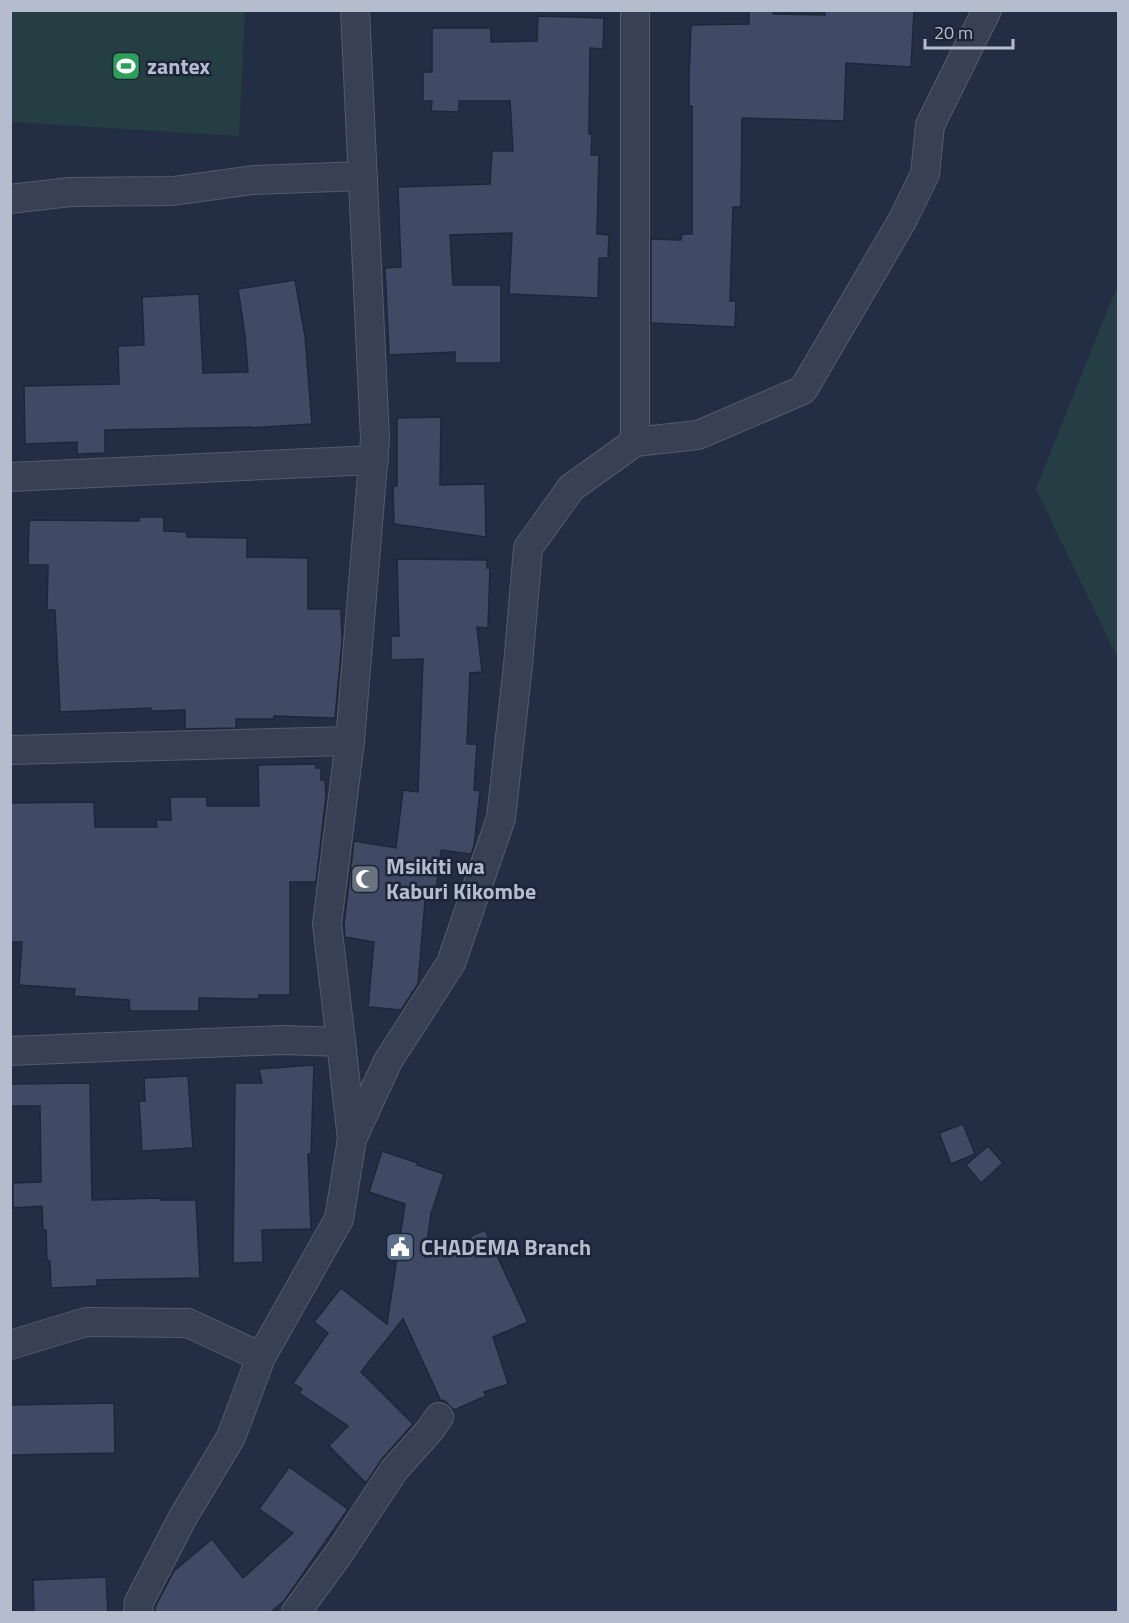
<svg xmlns="http://www.w3.org/2000/svg" width="1129" height="1623" font-family="'Titillium Web',sans-serif">
<rect width="100%" height="100%" fill="#232e44"/>
<g fill="#253e44">
<polygon points="10,11 245,11 239,136 11,122"/>
<polygon points="1118,284 1118,659 1036,489"/>
</g>
<g fill="#404a64" stroke="#1e273a" stroke-width="1.5">
<polygon points="749,10 773,10 773,14 825,15 825,10 914,10 911,67 846,63 844,121 742,118 741,207 733,207 730,301 736,301 735,327 651,323 651,239 681,240 682,234 692,234 692,106 689,106 689,78 691,25 749,24"/>
<polygon points="538,16 604,18 603,49 590,48 589,134 592,134 591,155 599,155 597,234 609,235 608,258 599,258 598,298 509,294 512,233 450,235 453,285 501,285 501,363 455,363 455,352 389,355 385,268 401,267 398,187 490,184 492,151 513,151 510,101 459,101 459,112 431,111 432,101 423,101 423,72 432,72 432,28 491,28 491,42 537,41"/>
<polygon points="295,280 305,336 312,424 252,428 252,427 105,430 105,453 77,454 77,442 25,444 24,386 119,384 118,346 144,345 142,297 199,294 203,373 248,372 245,335 238,289"/>
<polygon points="441,417 440,485 485,484 486,537 394,524 393,487 397,486 397,418"/>
<polygon points="139,517 164,517 164,531 187,532 187,537 247,538 247,557 308,558 308,609 341,609 342,641 335,718 274,716 274,719 236,719 236,728 185,729 185,710 151,711 151,708 60,712 55,610 47,610 48,565 28,565 29,520 139,521"/>
<polygon points="397,559 487,560 487,568 490,568 488,628 477,627 482,672 470,673 467,744 477,744 474,790 480,791 474,846 471,854 441,850 436,891 426,890 418,984 401,1010 368,1007 374,942 345,937 344,924 354,841 396,848 403,790 418,792 423,659 391,660 391,636 399,636"/>
<polygon points="316,764 316,768 321,768 321,780 325,780 326,796 316,882 290,882 290,995 259,995 259,999 199,998 199,1011 130,1011 129,1000 74,996 75,989 19,985 22,942 10,942 10,803 94,802 95,827 157,827 156,820 171,820 170,797 207,797 207,806 259,806 258,765"/>
<polygon points="314,1065 311,1154 308,1154 311,1229 262,1230 263,1262 233,1263 235,1083 262,1083 259,1069"/>
<polygon points="188,1076 193,1148 142,1151 139,1101 145,1101 144,1078"/>
<polygon points="90,1083 92,1200 160,1198 161,1200 196,1200 200,1278 97,1280 97,1286 51,1288 50,1261 47,1261 46,1230 43,1230 42,1206 13,1208 13,1183 41,1182 40,1106 10,1106 10,1084"/>
<polygon points="963,1124 975,1154 951,1164 939,1133"/>
<polygon points="988,1146 1003,1163 981,1183 966,1165"/>
<polygon points="382,1151 418,1163 417,1165 444,1174 431,1214 425,1257 485,1230 528,1322 493,1337 508,1383 506,1385 484,1392 486,1396 454,1410 444,1400 441,1401 403,1319 361,1372 413,1424 382,1459 366,1483 329,1446 348,1426 299,1393 302,1389 293,1383 328,1333 314,1322 341,1288 387,1324 405,1204 369,1192"/>
<polygon points="114,1403 115,1453 10,1455 10,1405"/>
<polygon points="289,1467 348,1509 284,1601 271,1612 155,1612 155,1607 174,1571 212,1539 243,1578 293,1533 259,1509"/>
<polygon points="106,1577 108,1612 34,1612 33,1580"/>
</g>
<g fill="none" stroke-linecap="round" stroke-linejoin="round">
<g stroke="#535b6d" stroke-width="30">
<g id="minor">
<polyline points="10,199 70,192 173,191 253,180 363,176"/>
<polyline points="635,442 635,10"/>
<polyline points="10,477 374,460"/>
<polyline points="10,750 350,741"/>
<polyline points="341,1042 327,924 350,741 375,439 355,10"/>
<polyline points="10,1051 283,1040 341,1042 352,1139 339,1219 261,1357 231,1437 183,1517 139,1602 138,1612"/>
<polyline points="352,1139 388,1061 451,963 501,818 518,665 528,548 571,488 635,442 698,435 803,390 902,221 925,174 930,125 987,10"/>
<polyline points="10,1345 86,1322 188,1323 261,1357"/>
<polyline points="296,1612 338,1555 394,1470 430,1430 439,1417"/>
</g>
</g>
<use href="#minor" stroke="#384053" stroke-width="28"/>
</g>
<defs>
<g id="stadium-square" transform="scale(1.5)"><rect x="-9" y="-9" width="18" height="18" rx="4" fill="#2e9e5b" stroke="#1c2538"/><path d="M0-5a6.5 5 0 1 0 0 10a6.5 5 0 1 0 0-10ZM-3.5-1.8h7v3.6h-7Z" fill="#fff"/></g>
<g id="mosque-square" transform="scale(1.5)"><rect x="-9" y="-9" width="18" height="18" rx="4" fill="#6b7280" stroke="#1c2538"/><path d="M3.5-4.9A6 6 0 1 0 3.5 4.9A5 5 0 1 1 3.5-4.9Z" fill="#fff"/></g>
<g id="civic-square" transform="scale(1.5)"><rect x="-9" y="-9" width="18" height="18" rx="4" fill="#5c6f8a" stroke="#1c2538"/><path d="M-.6-6.5H3V-4.5H.6V-3L4-1V1h2V6H-6V1h2V-1L-.6-3ZM-1.2 2.5V6h2.4V2.5Z" fill="#fff"/></g>
</defs>
<g fill-rule="evenodd">
<use href="#stadium-square" x="126" y="66"/>
<use href="#mosque-square" x="365" y="879"/>
<use href="#civic-square" x="400" y="1247"/>
</g>
<g text-anchor="middle" dominant-baseline="central" stroke-width="5" stroke-linejoin="round" paint-order="stroke">
<g font-size="22" font-weight="bold" fill="#b5bccd" stroke="#1c2538" text-anchor="start">
<text x="147" y="66">zantex</text>
<text x="386" y="866">Msikiti wa<tspan x="386" dy="25">Kaburi Kikombe</tspan></text>
<text x="421" y="1247">CHADEMA Branch</text>
</g>
</g>
<rect width="1129" height="1623" fill="none" stroke="#b5bccd" stroke-width="24"/>
<path d="M925 39v9h88v-9" fill="none" stroke="#b5bccd" stroke-width="3"/>
<text x="934" y="39" font-size="18" fill="#b5bccd" stroke="#1c2538" stroke-width="4.5" paint-order="stroke">20 m</text>
</svg>
